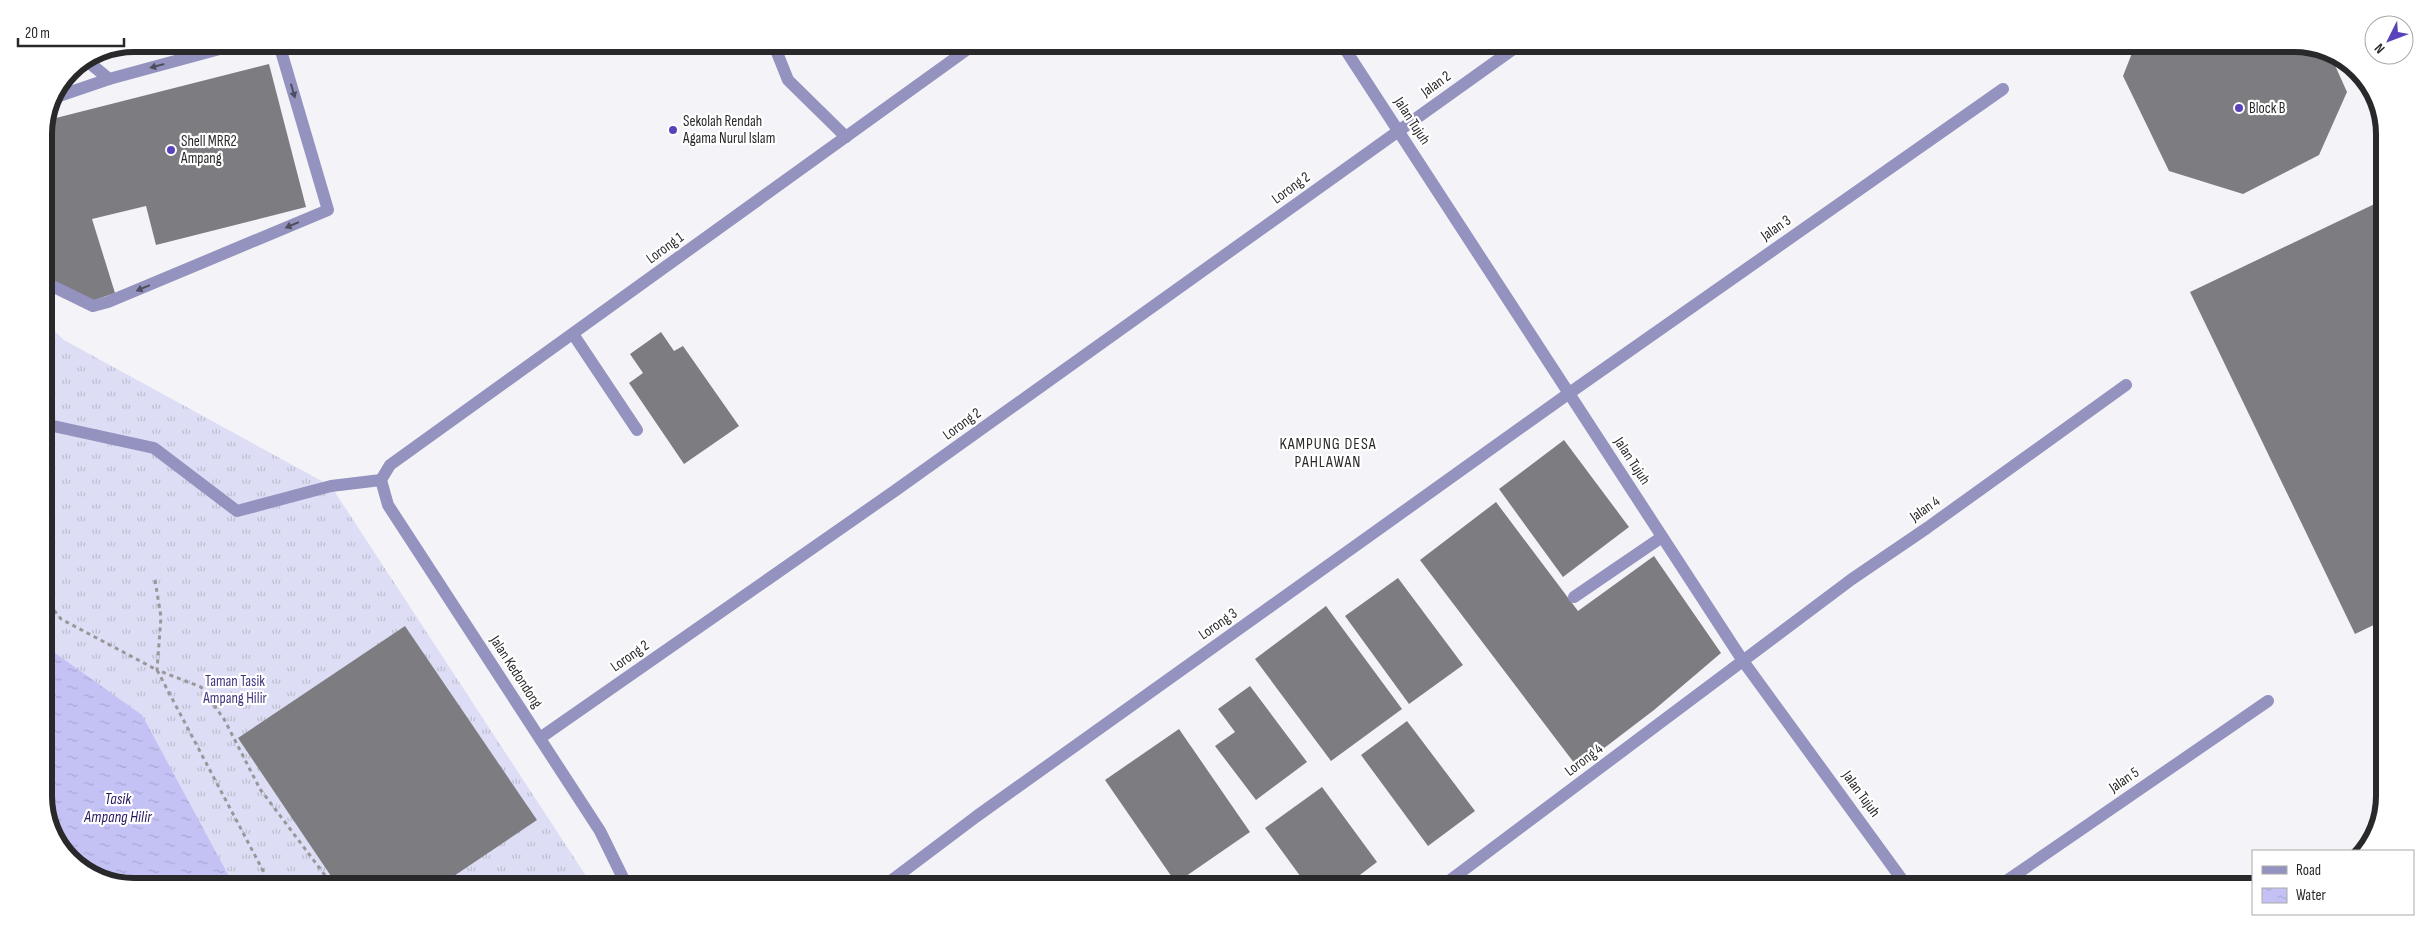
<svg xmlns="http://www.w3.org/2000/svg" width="2429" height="930" font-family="'Sofia Sans Condensed',sans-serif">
<defs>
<pattern id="grass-tufts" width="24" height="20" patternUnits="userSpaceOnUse" patternTransform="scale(1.25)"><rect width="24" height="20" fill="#ddddf5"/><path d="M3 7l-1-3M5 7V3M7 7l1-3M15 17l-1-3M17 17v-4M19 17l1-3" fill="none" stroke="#bebed2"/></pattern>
<pattern id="water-ripples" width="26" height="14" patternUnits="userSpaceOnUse" patternTransform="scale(1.25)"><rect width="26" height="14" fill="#c4c2f5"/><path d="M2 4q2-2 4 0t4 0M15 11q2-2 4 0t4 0" fill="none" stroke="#a8a7d2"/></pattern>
</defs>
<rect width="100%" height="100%" fill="#f4f4f8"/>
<polygon fill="url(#grass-tufts)" points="44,321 64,340 331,486 590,882 105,881 63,851 44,801"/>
<polygon fill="url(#water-ripples)" points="44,649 55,653 142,715 232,882 105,881 63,851 44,801"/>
<g fill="#7d7d81">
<polygon points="2134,48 2324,49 2329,52 2347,92 2319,155 2243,194 2169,171 2123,76"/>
<polygon points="269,64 306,207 156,245 146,206 92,219 115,293 92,301 44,276 44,129 48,120"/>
<polygon points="2385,199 2382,621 2355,634 2190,292"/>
<polygon points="661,332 674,351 683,346 739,426 684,464 629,383 643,373 630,354"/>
<polygon points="1564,440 1629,527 1563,577 1499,489"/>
<polygon points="1496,502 1578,611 1654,556 1721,653 1654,710 1578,768 1420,560"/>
<polygon points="1398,578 1463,665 1409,704 1345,616"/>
<polygon points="1326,606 1402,709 1331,761 1255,659"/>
<polygon points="405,626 537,820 445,882 335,882 238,738"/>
<polygon points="1250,686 1307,762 1256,800 1215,746 1235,732 1218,709"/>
<polygon points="1407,721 1475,811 1428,846 1361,755"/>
<polygon points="1179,729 1250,832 1176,883 1105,780"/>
<polygon points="1322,787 1377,862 1348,884 1306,884 1265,828"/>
</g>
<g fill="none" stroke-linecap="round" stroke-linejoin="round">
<g stroke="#98989b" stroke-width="3" stroke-dasharray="4 4" stroke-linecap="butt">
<polyline points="155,580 161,617 157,670 201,687 224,719 260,789 330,882"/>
<polyline points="44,598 61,619 157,670 269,882"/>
</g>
<g stroke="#9492bf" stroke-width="12">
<polyline points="774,45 788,80 846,137"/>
<polyline points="86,60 109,79 238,44"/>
<polyline points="59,96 109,79"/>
<polyline points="44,282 93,306 108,302 328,210 279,44"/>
<polyline points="573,334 637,430"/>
<polyline points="44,424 154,448 237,511 331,486 381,480"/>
<polyline points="1574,597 1662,537"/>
</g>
<g stroke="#9492bf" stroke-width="12">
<polyline points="1343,46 1743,661 1906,885"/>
<polyline points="540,738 896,490 1516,47"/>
<polyline points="625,882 600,831 388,505 381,480 390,465 972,46"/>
<polyline points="888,883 977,816 1568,394 2003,89"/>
<polyline points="1445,884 1852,579 1927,528 2126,385"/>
<polyline points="1999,886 2268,701"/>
</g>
</g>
<defs><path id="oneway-solid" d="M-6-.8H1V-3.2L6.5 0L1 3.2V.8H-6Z" transform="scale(1.25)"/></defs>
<g fill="#4e4e5f">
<use href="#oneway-solid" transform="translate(157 66) rotate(165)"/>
<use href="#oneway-solid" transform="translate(293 91) rotate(74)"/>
<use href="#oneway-solid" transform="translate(292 225) rotate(157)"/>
<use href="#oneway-solid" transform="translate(143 288) rotate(157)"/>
</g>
<g fill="#5a42ba" stroke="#fff" stroke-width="2">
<circle cx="2239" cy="108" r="5"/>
<circle cx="673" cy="130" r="5"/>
<circle cx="171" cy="150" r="5"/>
</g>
<g text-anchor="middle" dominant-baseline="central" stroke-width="4.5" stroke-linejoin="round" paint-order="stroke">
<g font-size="15" fill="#29292b" stroke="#fff">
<text transform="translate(1436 84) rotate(-36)">Jalan 2</text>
<text transform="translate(1412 121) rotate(57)">Jalan Tujuh</text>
<text transform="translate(1291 188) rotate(-36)">Lorong 2</text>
<text transform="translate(1776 228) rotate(-35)">Jalan 3</text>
<text transform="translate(665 248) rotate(-36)">Lorong 1</text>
<text transform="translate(962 424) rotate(-36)">Lorong 2</text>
<text transform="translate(1632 461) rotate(57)">Jalan Tujuh</text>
<text transform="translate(1925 509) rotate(-35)">Jalan 4</text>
<text transform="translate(1218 624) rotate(-35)">Lorong 3</text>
<text transform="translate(630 656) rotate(-35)">Lorong 2</text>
<text transform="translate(516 672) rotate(57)">Jalan Kedondong</text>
<text transform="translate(1584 760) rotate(-37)">Lorong 4</text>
<text transform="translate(2124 780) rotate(-34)">Jalan 5</text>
<text transform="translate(1861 794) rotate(54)">Jalan Tujuh</text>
</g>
<g font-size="15" fill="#29292b" stroke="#fff" text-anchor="start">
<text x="2249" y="108">Block B</text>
<text x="683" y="121">Sekolah Rendah<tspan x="683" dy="17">Agama Nurul Islam</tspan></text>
<text x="181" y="141">Shell MRR2<tspan x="181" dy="17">Ampang</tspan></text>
</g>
<g font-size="15" fill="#42367f" stroke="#fff">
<text x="235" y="681">Taman Tasik<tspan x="235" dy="17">Ampang Hilir</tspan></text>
</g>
<g font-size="16" letter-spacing="1" fill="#29292b" stroke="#fff">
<text x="1328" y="444">KAMPUNG DESA<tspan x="1328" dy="18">PAHLAWAN</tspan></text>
</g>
<g font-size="16" font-style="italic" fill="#291960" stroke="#fff">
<text x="118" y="799">Tasik<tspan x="118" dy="18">Ampang Hilir</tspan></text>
</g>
</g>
<path d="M0 0H2429V930H0ZM134 52H2294A82 82 0 0 1 2376 134V796A82 82 0 0 1 2294 878H134A82 82 0 0 1 52 796V134A82 82 0 0 1 134 52Z" fill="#fff" fill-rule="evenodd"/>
<path fill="none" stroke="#29292b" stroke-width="6" d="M134 52H2294A82 82 0 0 1 2376 134V796A82 82 0 0 1 2294 878H134A82 82 0 0 1 52 796V134A82 82 0 0 1 134 52Z"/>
<rect x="2252" y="850" width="162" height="65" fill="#ffffff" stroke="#a9a9aa"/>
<rect x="2262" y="866" width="25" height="8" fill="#9492bf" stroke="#a9a9aa"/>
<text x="2296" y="875" font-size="15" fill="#29292b">Road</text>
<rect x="2262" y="888" width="25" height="15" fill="url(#water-ripples)" stroke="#a9a9aa"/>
<text x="2296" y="900" font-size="15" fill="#29292b">Water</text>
<g transform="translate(2389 40) rotate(228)"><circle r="24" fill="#ffffff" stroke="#a9a9aa"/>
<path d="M0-4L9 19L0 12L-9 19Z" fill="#5a42ba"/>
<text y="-8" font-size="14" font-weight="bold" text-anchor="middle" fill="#29292b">N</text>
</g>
<path d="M18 38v8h106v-8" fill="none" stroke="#29292b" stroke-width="2.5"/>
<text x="25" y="38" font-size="15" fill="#29292b" stroke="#ffffff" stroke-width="4" paint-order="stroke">20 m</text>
</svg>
